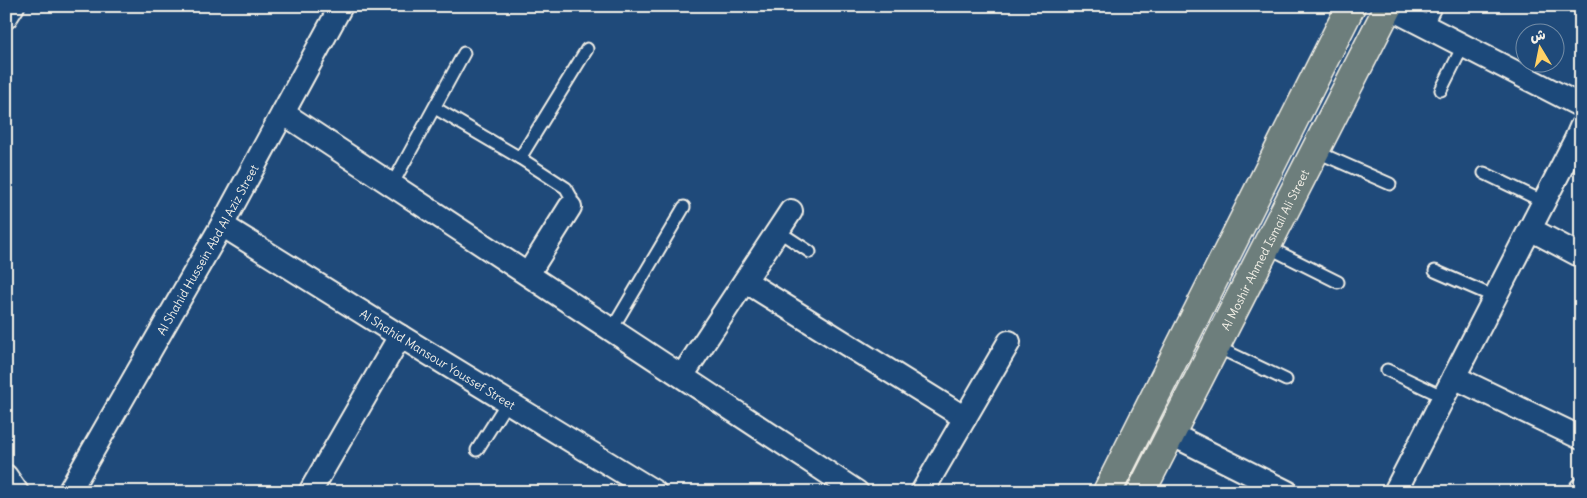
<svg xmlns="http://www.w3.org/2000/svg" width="1587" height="498" font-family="Delius,'Playpen Sans Arabic',sans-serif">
<rect width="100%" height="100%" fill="#1f4a7a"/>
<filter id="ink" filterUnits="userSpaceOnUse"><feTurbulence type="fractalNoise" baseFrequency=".02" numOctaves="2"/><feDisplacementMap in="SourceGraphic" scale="10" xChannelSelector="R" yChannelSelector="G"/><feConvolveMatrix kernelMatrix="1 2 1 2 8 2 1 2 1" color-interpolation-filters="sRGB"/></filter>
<g filter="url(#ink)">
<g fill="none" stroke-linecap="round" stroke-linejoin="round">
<g stroke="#f4f1e8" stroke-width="15">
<g id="service">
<polyline points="1426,26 1436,6"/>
<polyline points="1441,90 1463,46"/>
<polyline points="435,108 520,158 566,188 571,197 570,207"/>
<polyline points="1315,151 1390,184"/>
<polyline points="520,158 587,49"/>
<polyline points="1484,173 1544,202"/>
<polyline points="392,185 464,53"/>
<polyline points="778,231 810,252"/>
<polyline points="1266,246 1338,282"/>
<polyline points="1435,271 1495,297"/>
<polyline points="612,329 684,207"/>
<polyline points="1215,346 1286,380"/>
<polyline points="1387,370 1444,397"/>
<polyline points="477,450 508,401"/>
</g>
</g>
<g stroke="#f4f1e8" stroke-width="26">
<g id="minor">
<polyline points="1388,7 1581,106"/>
<polyline points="6,17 13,6"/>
<polyline points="283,113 857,492"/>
<path id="s1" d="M222,225l178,111 255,156"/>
<polyline points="1530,229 1581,256"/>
<polyline points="528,274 570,207"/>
<polyline points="745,281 965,418"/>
<polyline points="682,376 791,211"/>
<polyline points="1454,377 1581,438"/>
<polyline points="1171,434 1287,492"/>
<polyline points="6,476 17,492"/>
<path id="s2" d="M69,492l153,-267 119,-219"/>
<polyline points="310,492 400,336"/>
<polyline points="922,492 1009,342"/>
<polyline points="1395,492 1575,141 1581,127"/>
<polyline points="1579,492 1581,489"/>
</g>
</g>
<g stroke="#f4f1e8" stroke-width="31">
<g id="primary">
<polyline points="1107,492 1351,6"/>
<path id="s3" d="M1141,492l248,-486"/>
</g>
</g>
<use href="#service" stroke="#1f4a7a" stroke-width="11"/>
<use href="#minor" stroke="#1f4a7a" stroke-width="22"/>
<use href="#primary" stroke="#6d7e7c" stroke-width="28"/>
</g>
</g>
<g text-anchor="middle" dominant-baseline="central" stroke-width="4" stroke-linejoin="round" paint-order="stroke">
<g font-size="12" fill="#f4f1e8" stroke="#1f4a7a">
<text stroke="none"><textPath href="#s3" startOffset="272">Al Moshir Ahmed Ismail Ali Street</textPath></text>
<text stroke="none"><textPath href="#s2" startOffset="279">Al Shahid Hussein Abd Al Aziz Street</textPath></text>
<text stroke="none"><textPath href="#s1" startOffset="254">Al Shahid Mansour Youssef Street</textPath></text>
</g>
</g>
<rect width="1587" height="498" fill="none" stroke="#1f4a7a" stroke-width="25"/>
<rect x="12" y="12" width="1562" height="473" fill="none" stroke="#f4f1e8" stroke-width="2" filter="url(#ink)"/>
<g transform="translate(1540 48) rotate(350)"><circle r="24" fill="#1f4a7a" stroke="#748da6"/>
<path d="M0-4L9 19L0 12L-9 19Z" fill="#ffd166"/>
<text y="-8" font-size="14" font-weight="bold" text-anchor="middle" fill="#f4f1e8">ش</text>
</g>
</svg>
